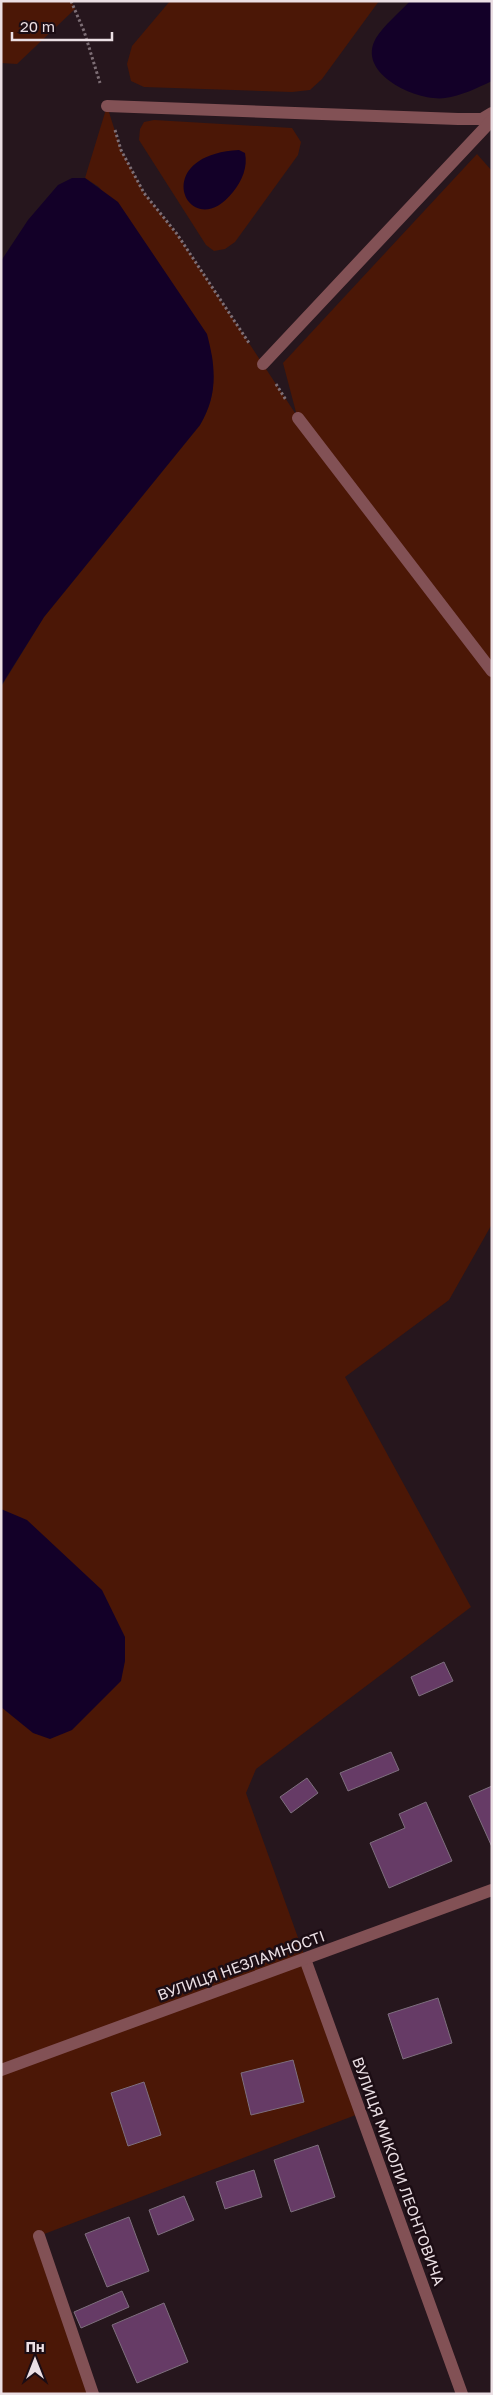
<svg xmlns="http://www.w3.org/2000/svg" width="493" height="2395" font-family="'Golos Text',sans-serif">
<rect width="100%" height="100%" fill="#26161d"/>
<g fill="#4b1706">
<polygon points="1,1 71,1 75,9 17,64 1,63"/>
<polygon points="170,1 379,1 322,79 310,90 292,92 144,87 131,81 127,64 132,46"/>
<path d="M107,106l14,44 23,43 33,41 120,182 -14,-53 194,-209 15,17v1053l-43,76 -104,77 126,230 -215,162 -10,24 115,320 -322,123 54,158h-92v-1707l43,-70 156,-192c15,-26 14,-40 12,-69l-113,-169 -14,-9z"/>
<polygon points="154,120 292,128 301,142 298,155 235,242 225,249 214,251 206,245 139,140 140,129 144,122"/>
</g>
<g fill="#130028">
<path d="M410,1h82v80c-15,7 -31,15 -47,17 -27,4 -90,-24 -69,-60 8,-13 23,-25 34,-37z"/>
<path d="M239,150l6,3c3,14 -3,28 -12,39 -43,55 -88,-37 6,-42z"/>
<path d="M72,178h13l33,24 89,132c9,34 11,60 -7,91l-156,192 -43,69v-425l27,-41 30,-35z"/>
<polygon points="1,1509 27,1520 102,1590 125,1637 125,1661 121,1681 72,1730 50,1739 33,1733 1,1707"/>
</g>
<g fill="#663b66" stroke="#7e6f7e">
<polygon points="444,1662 453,1681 419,1696 411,1677"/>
<polygon points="391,1752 399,1770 348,1791 340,1773"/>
<polygon points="307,1778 318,1793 291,1813 280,1797"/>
<polygon points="492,1786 492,1847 469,1796"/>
<polygon points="426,1802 452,1861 389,1888 370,1843 405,1828 399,1814"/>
<polygon points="438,1998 452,2043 403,2059 388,2014"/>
<polygon points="293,2060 304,2102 251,2115 241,2073"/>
<polygon points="144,2082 161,2135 128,2146 111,2093"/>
<polygon points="318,2145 335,2197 291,2212 274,2160"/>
<polygon points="254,2170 262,2197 225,2209 216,2182"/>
<polygon points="184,2196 194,2220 158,2235 149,2210"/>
<polygon points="129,2217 149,2271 107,2287 85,2234"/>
<polygon points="122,2291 129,2307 81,2328 74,2312"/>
<polygon points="164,2303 188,2362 137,2383 112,2325"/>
</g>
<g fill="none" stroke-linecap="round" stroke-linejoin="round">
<g stroke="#7d6e75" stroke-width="3" stroke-dasharray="2.5 2.5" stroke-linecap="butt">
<polyline points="71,1 84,31 100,83"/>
<polyline points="115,130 121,150 144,193 177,234 249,343"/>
<polyline points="276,384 286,400"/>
</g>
<g stroke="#825155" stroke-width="12">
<polyline points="107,106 458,119 482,119 492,113"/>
<polyline points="263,364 492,120"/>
<polyline points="298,418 492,671"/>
<polyline points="305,1959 462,2394"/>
<polyline points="1,2070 492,1890"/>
<polyline points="39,2236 93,2394"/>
</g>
</g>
<g text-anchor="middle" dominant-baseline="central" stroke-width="5" stroke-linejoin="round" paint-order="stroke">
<g font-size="15" fill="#ebdfe4" stroke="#1c0d14">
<text transform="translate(241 1965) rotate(-20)">ВУЛИЦЯ НЕЗЛАМНОСТІ</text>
<text transform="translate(399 2171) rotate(70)">ВУЛИЦЯ МИКОЛИ ЛЕОНТОВИЧА</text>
</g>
</g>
<rect width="493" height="2395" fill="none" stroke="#ebdfe4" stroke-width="5"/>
<g transform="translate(35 2360)" stroke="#1c0d14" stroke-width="4" paint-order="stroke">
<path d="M0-4L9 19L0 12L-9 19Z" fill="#ebdfe4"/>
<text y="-8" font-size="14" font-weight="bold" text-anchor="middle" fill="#ebdfe4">Пн</text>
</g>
<path d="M12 32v8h100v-8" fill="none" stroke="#ebdfe4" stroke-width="2.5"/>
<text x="20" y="32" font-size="15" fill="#ebdfe4" stroke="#1c0d14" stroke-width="4" paint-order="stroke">20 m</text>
</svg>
